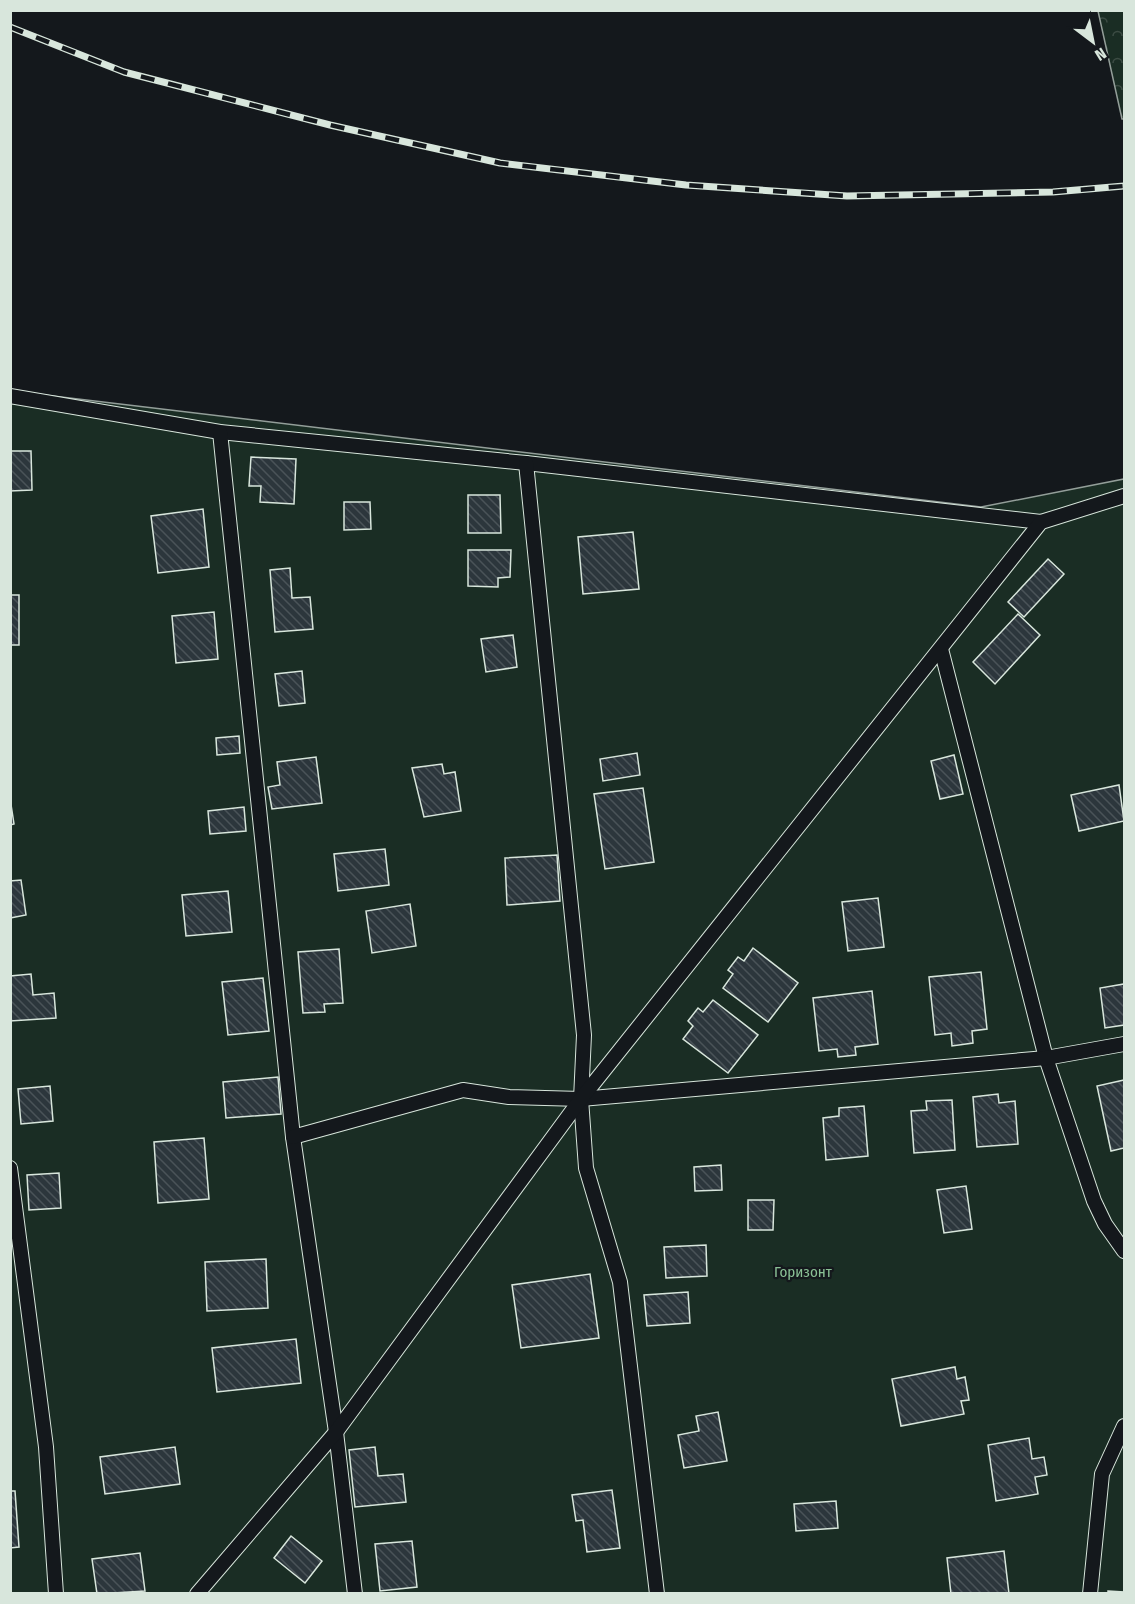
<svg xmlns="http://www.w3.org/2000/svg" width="1135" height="1604" font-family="'Fira Sans Condensed',sans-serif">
<defs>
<pattern id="forest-crowns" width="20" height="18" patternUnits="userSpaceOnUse" patternTransform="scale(1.5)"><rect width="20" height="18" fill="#1a2d24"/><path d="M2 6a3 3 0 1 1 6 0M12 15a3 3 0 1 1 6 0" fill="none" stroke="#3b4b43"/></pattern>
<pattern id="building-back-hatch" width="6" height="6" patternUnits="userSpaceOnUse" patternTransform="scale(1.5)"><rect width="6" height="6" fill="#2c363c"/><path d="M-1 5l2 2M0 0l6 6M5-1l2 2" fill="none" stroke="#4a5358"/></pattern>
</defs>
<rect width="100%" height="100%" fill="#14181c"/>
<polygon fill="url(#forest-crowns)" stroke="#939e99" stroke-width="1.5" points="1098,11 1124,11 1124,119 1122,119"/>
<polygon fill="#1a2d24" stroke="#939e99" stroke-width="1.5" points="11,391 981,507 1124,479 1124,1593 11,1594"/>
<g fill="url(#building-back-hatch)" stroke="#d8e6dc" stroke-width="1.5">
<polygon points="10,451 31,451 32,490 10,491"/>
<polygon points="251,457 296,459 294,504 260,502 261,486 249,486"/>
<polygon points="468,495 500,495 501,533 468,533"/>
<polygon points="344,502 370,502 371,529 344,530"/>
<polygon points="203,509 209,567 158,573 151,516"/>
<polygon points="633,532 639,589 583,594 578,537"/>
<polygon points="468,550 511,550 510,577 498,578 498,587 468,586"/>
<polygon points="1048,559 1064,574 1024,617 1008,602"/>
<polygon points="290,568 292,598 310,597 313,629 275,632 270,570"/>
<rect x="10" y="595" width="9" height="50"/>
<polygon points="214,612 218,659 176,663 172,616"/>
<polygon points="1018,614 1040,635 995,684 973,662"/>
<polygon points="513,635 517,667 486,672 481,639"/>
<polygon points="302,671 305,703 279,706 275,674"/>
<polygon points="239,736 240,753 217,755 216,738"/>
<polygon points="637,753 640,775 603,781 600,759"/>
<polygon points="954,755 963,794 940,799 931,761"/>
<polygon points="316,757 322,803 272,809 268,787 280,785 277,762"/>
<polygon points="442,764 444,774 455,772 461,811 424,817 412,768"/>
<polygon points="1119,785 1124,821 1079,831 1071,795"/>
<polygon points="643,788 654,862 605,869 594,794"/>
<polygon points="10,798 14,824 10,825"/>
<polygon points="244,807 246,831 210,834 208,811"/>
<polygon points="385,849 389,885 338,891 334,854"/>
<polygon points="557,855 560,901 507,905 505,858"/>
<polygon points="21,880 26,915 10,918 10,881"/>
<polygon points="228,891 232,932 186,936 182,895"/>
<polygon points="878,898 884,947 848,951 842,902"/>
<polygon points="410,904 416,946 372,953 366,911"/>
<polygon points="753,948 798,983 768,1022 723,988 733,974 728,970 738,957 744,961"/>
<polygon points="339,949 343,1003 324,1004 325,1012 303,1013 298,952"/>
<polygon points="981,972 987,1029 972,1031 973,1043 952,1046 951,1033 935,1035 929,977"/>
<polygon points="31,974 33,995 54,993 56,1018 10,1021 10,976"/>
<polygon points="263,978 269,1031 228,1035 222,982"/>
<polygon points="1124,984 1124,1025 1105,1028 1100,988"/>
<polygon points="872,991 878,1044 855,1047 856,1055 838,1057 837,1049 819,1051 813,998"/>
<polygon points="713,1000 758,1035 728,1073 683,1039 693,1026 688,1021 698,1008 703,1012"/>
<polygon points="278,1077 281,1114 226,1118 223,1082"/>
<polygon points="1124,1080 1124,1148 1111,1151 1097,1086"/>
<polygon points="50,1086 53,1121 21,1124 18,1089"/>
<polygon points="998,1094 999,1103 1015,1101 1018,1144 977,1147 973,1097"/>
<polygon points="952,1100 955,1150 914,1153 911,1111 927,1110 926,1101"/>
<polygon points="864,1106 868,1156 826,1160 823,1118 839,1116 839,1108"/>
<polygon points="204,1138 209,1199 158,1203 154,1142"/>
<polygon points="721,1165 722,1190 695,1191 694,1167"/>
<polygon points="59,1173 61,1208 29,1210 27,1175"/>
<polygon points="966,1186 972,1229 944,1233 937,1190"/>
<polygon points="748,1200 774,1200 773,1230 748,1230"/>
<polygon points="706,1245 707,1276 666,1278 664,1247"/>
<polygon points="266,1259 268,1308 207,1311 205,1262"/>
<polygon points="590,1274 599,1338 521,1348 512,1285"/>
<polygon points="688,1292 690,1323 647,1326 644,1295"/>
<polygon points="296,1339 301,1383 217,1392 212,1348"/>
<polygon points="955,1367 957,1379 965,1377 969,1400 961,1401 964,1414 901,1426 892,1379"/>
<polygon points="718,1412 727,1461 684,1468 678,1435 699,1431 696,1416"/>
<polygon points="1029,1438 1032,1459 1044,1457 1047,1475 1035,1477 1038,1494 996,1501 988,1445"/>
<polygon points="175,1447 180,1484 105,1494 100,1457"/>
<polygon points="375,1447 378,1476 403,1474 406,1502 355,1507 349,1450"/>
<polygon points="612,1490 620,1548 587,1552 583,1520 576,1521 572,1495"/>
<polygon points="10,1491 15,1491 19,1547 10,1548"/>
<polygon points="836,1501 838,1528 796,1531 794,1504"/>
<polygon points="291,1536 322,1561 305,1583 274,1558"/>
<polygon points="412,1541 417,1587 380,1591 375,1544"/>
<polygon points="1004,1551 1009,1594 951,1594 947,1558"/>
<polygon points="140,1553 145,1591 97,1594 92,1559"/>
<polygon points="1108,1591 1124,1592 1124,1594 1108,1594"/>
</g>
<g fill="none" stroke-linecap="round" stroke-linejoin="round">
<g stroke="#d8e6dc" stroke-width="16">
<g id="service">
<polyline points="10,396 220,432 526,463 1041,522"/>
<polyline points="220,432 293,1137 336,1432 355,1594"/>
<polyline points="526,463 584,1035 581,1099 586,1168 620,1282 657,1594"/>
<polyline points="941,649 1046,1058 1094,1201 1105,1224 1124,1251"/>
<polyline points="293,1137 463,1090 509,1097 581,1099 1046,1058 1124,1044"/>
<polyline points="10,1168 46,1447 56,1594"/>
<polyline points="197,1594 336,1432 581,1099 1041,522 1124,496"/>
<polyline points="1090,1594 1102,1474 1124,1426"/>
</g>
</g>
<use href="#service" stroke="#14181c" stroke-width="14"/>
<g stroke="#d8e6dc" stroke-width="7">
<polyline id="rail" points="10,27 124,72 330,125 500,163 686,185 847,196 1053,192 1124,186"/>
</g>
<use href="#rail" stroke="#14181c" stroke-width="4.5" stroke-dasharray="14" stroke-linecap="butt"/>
</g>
<g text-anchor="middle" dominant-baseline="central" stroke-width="4.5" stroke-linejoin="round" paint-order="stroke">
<g font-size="15" fill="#8ac095" stroke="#14181c">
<text x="803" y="1272">Горизонт</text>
</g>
</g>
<rect width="1135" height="1604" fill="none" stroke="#d8e6dc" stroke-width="24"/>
<g transform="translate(1093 42) rotate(148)" stroke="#14181c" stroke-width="4.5" paint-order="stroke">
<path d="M0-4.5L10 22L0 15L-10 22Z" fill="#d8e6dc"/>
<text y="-9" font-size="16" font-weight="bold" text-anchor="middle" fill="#d8e6dc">N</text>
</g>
</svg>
